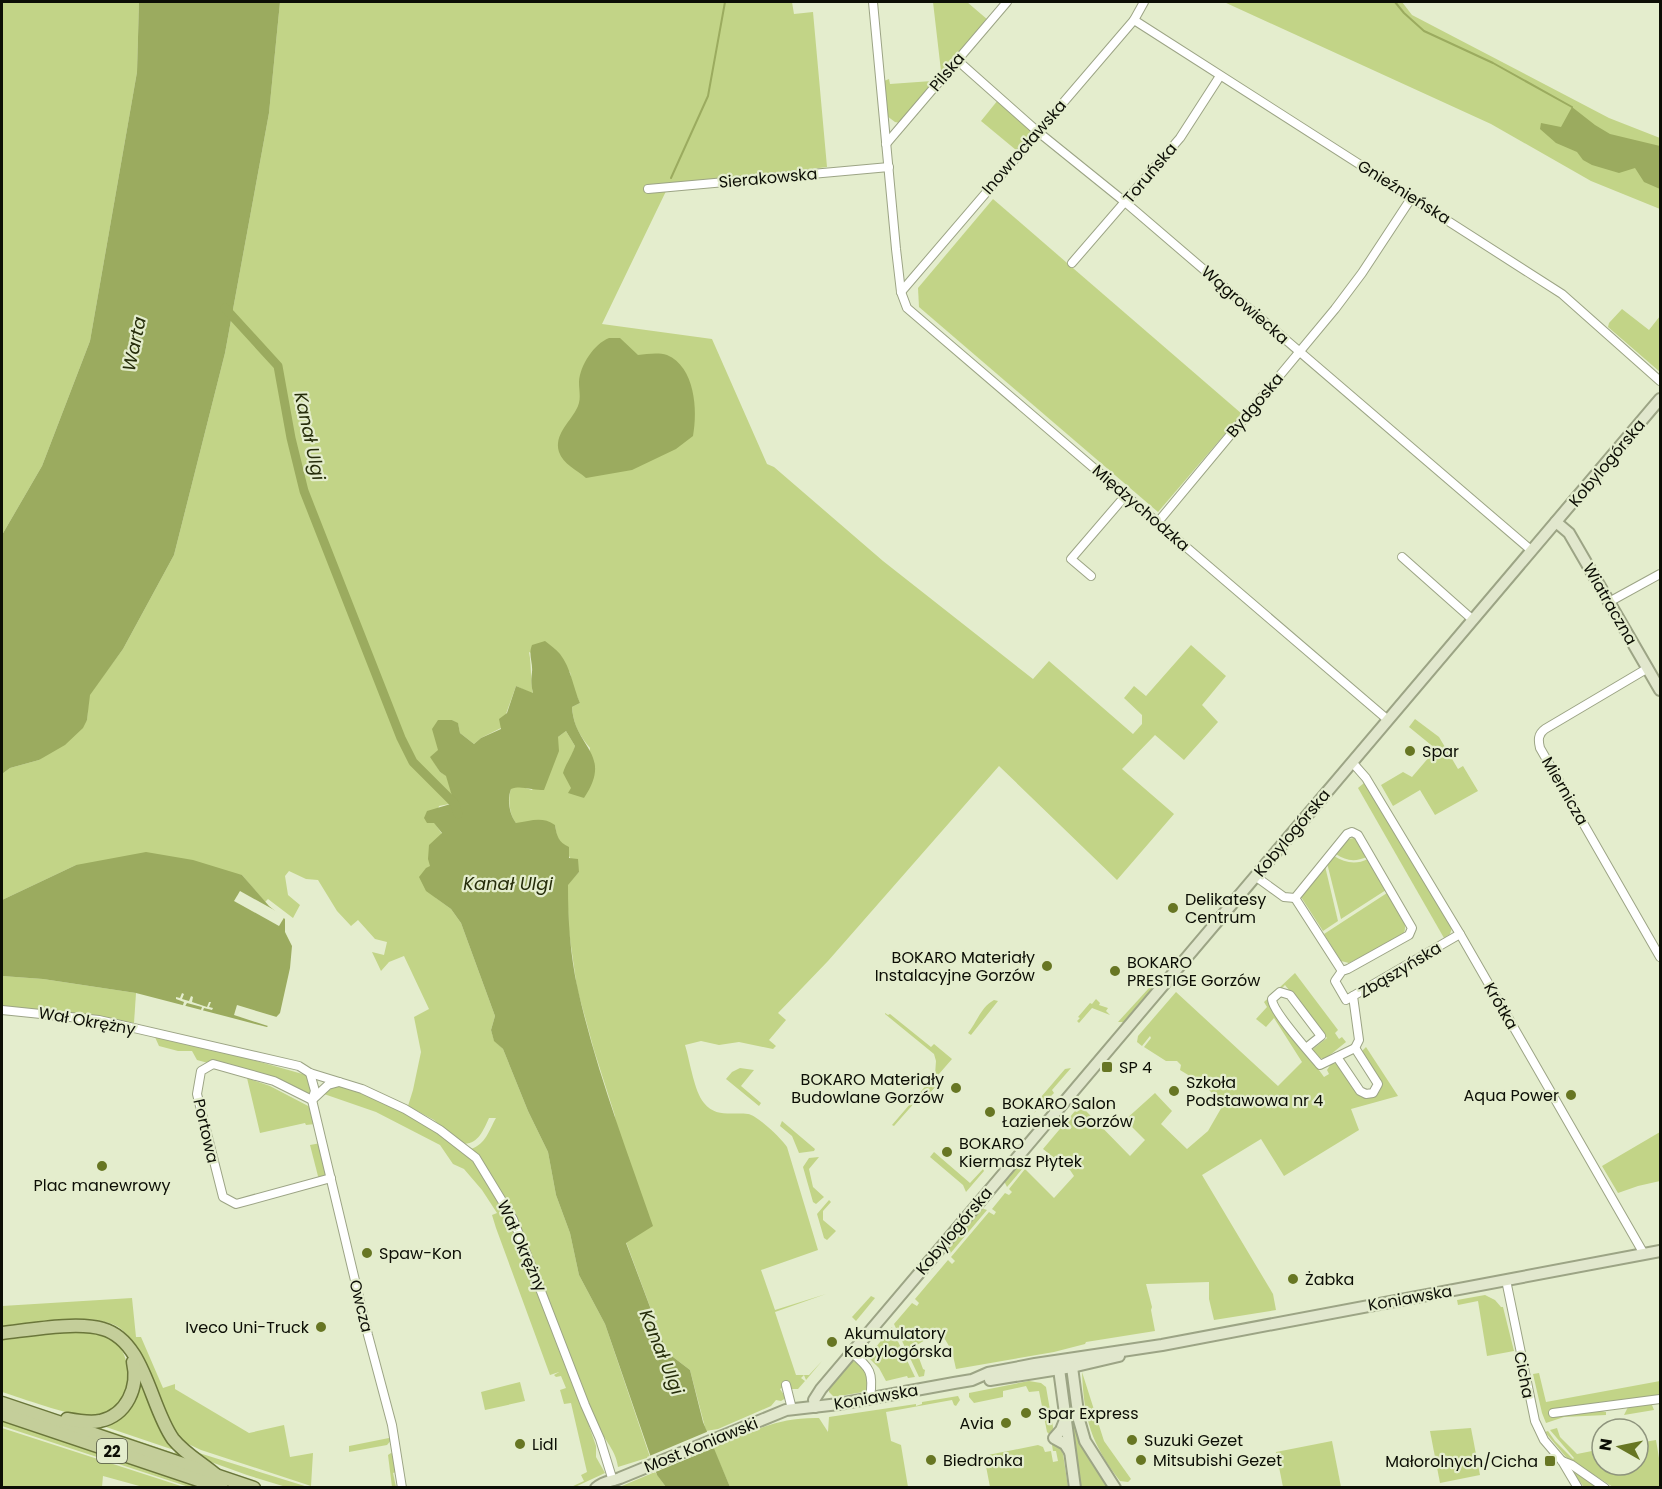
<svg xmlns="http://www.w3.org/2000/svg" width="1662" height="1489" font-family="Poppins,sans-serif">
<rect width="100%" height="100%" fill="#e4edcd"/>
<g fill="#c2d487">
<polygon points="2,2 139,2 137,72 90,341 42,466 2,535"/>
<path d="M280,2h512l2,12 19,-2 14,155 -159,20 -66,137 110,15 55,125 7,3 109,94 150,118 16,-18 84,73 9,-10v-9l-18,-17 10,-12 12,10 45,-51 35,31 -24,29 16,17 -34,38 -29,-25 -33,34 52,45 -57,66 -118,-114 -171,195 -50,52 8,7 -17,20 7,6 -3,3 -34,-7 -20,3 -18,-4 -16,4c5,16 9,46 19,58 12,15 28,9 44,11 9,1 34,25 39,33l31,103 -57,20 14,40 51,-16 -51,18 21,63h13l13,-14 -16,19 -2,-5 -3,3 4,3 -7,8h-7l-2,-6 -9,6 6,9 -5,3 -5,-1 -5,6 -53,23 -12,2 -16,-61 -17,-13 -8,-10 -39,-105 -11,-126 -21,-66 -17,-62 -8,-56 -2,-47 12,-13 -22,-35 -2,-12 -39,-2c-7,-9 -8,-24 -5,-35l8,-2 13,4 26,-53 8,-6 9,15c-7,26 -16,33 9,52l6,-50c-11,-13 -17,-24 -18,-41l8,-4 -7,-15 -3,-16 -41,-20c3,15 1,28 4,42l-17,-8 -15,42 -20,10 -7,6 -14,-11 -2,-9 -6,-4h-14l1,30 -8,7 9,15 7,4 7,27 -15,3 -5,16 8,12 -12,32 6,32 15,11 10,14 34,93 -4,14 3,10 9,9 25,62 20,41 8,43 14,38 9,42 26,49 45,133 -32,10c-2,-18 -17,-31 -24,-48 -21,-53 -39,-106 -61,-159 -18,-43 -32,-76 -62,-111 15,-5 18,-19 25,-31h-7c-6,13 -12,29 -29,25l-26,-23 -26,-14 5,-16 8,-38 -7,-35 15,-8 -25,-53 -15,6 -8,9 -9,-19 12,3 3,-13 -12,-3 -17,-19 -7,6 -14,-15 -19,-31 -12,-1 -17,-8 -4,5 3,19 12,10 -7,13 -25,-19 -3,3 -23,-27 -166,-10 -74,35v-126l8,-6 29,-8 48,-40 2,-25 34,-46 51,-94 51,-202 44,-240z"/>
<polygon points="933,2 967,2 988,20 900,123 895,122 887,116 884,81 889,79 890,84 932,81 941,71"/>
<polygon points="1224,2 1402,2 1412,15 1609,118 1660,138 1660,209 1591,181 1491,124"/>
<polygon points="998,100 1033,130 1016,150 981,121"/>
<polygon points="993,199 1242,414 1158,512 919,307 918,288"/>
<polygon points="1622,309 1649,330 1660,316 1660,372 1608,327 1609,323"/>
<polygon points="1415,719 1439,737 1458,769 1463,766 1478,791 1435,815 1420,790 1393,806 1381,785 1403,772 1412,777 1436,749 1409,727"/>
<polygon points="1364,783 1452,928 1450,934 1444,938 1358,788"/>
<path d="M1354,838l2,1 11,18c-12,5 -21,4 -31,-3l13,-15z"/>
<path d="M1334,856c11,7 22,9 34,3l18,31 -45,29 -14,-56z"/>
<polygon points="1325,866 1338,921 1323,931 1301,897 1302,893"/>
<path d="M1387,893c7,11 24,29 16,42l-54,28 -8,-2 -17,-27z"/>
<path d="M1295,973l43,57 -3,3 4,6 3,-2 4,5 -21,17 -9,-2 -3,-8 14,-11 -42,-53 -16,16 55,76 5,-3 -2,-4 4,-6 5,-1 25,34c10,2 20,-1 20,-13l-20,-32 5,-5 32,49 -47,13 8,21 -75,46 -23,-37 -59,36 71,119 3,16 -62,10 -5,-21v-17l-63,2 6,23 -1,3 4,21 -69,11 -1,2 -31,8 -98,17 -4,-18 -12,-20 -28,17 7,10 4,11 2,1 -1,6 -5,1 -25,-53 18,-21 5,3 2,-3 -4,-4 33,-39 4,4 3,-3 -4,-4 38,-45 5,3 2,-3 -4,-3 13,-16 4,2 3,-3 -3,-3 16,-20 29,29 20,-22 -4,-6 -27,-21 32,-38 2,1 8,-9 4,4 -3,4 44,45 15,-16 -20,-20 30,-27 17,18 -11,13 26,25 21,-18 15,-26 2,1 -22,-22 -23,-14 1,-5 -4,-4h-11l-22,-14 7,-9 -1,-2 -8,10 -5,-4 1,-6 38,-44 102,94 24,-24 -28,-44 -8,9 -10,-8 11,-12 -3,-5z"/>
<polygon points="2,976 43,979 136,993 134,1023 2,1006"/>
<polygon points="1160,976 1162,978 1125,1022 1118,1022"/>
<polygon points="1096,999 1100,1003 1099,1005 1108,1008 1106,1011 1110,1015 1092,1008 1079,1023 1077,1021 1080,1018 1078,1017 1090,1003 1092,1004"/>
<path d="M994,1000l4,1 -27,34 -3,-2c9,-11 13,-26 26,-33z"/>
<polygon points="885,1013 888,1015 890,1014 931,1047 934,1044 952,1059 932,1082 935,1087 921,1104 916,1101 894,1126 892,1125 935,1075 936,1061 934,1054 885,1014"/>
<polygon points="154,1035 221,1051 306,1075 312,1087 312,1100 274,1081 197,1060 192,1051 178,1051 159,1046"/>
<polygon points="740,1068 754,1070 741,1086 761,1103 759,1106 726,1079 732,1072"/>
<polygon points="1071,1068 1052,1090 1054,1093 1034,1113 1038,1107 1035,1104 1065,1069"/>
<polygon points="247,1078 270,1086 312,1108 315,1124 306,1125 305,1123 260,1133"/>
<polygon points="338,1084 362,1089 438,1131 470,1158 492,1186 504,1208 569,1368 596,1446 596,1457 605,1473 575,1487 571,1487 584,1481 581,1475 587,1472 571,1403 564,1404 560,1390 566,1388 561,1376 556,1377 554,1375 559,1372 550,1375 496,1228 492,1215 497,1213 482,1190 464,1169 453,1164 440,1145 376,1112 324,1094"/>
<polygon points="782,1121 815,1149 814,1151 799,1153 792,1136 780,1126"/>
<polygon points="1660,1132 1660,1181 1638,1186 1618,1193 1602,1166"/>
<polygon points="321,1143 328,1178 319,1180 310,1145"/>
<polygon points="934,1152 970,1183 983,1169 984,1171 966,1192 963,1185 930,1157"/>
<polygon points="819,1157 809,1169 813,1187 824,1197 816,1204 813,1202 803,1167 809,1158"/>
<polygon points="1017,1165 1023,1168 1007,1187 1004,1181"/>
<polygon points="829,1200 831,1202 823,1211 823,1220 836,1231 827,1240 824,1238 817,1214"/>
<polygon points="981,1208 987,1210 949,1255 947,1247"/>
<polygon points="1485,1295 1495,1300 1501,1307 1503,1307 1514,1351 1487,1356 1478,1301 1458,1305 1457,1300"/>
<polygon points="871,1296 875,1298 856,1321 852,1317"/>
<path d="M132,1298l4,39h5l22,51 12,-4v5l74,44 35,-8 6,32 23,-4 -2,33 -110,-36 -17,-8 -9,-11 -38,-85c-7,-8 -15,-19 -25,-22 -28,-11 -80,-1 -110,2v-20z"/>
<polygon points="892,1327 893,1331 915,1377 908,1378 907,1376 886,1381 879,1368 868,1357"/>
<path d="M80,1331c13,0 30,3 38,13 16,21 15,60 -14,70 -23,8 -78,-15 -102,-22v-54z"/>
<path d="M853,1361c13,5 15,13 15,27l-5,4 -29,5 -5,-5v-5l21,-25z"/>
<path d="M1082,1372l22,69 27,38 -3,3 -8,-1c-29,-38 -36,-61 -38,-109z"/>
<polygon points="1539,1373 1546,1402 1660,1381 1660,1396 1552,1414 1601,1411 1606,1412 1606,1415 1564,1417 1546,1423 1542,1413 1533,1374"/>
<polygon points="1067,1376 1069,1378 1082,1445 1110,1487 1080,1487"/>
<polygon points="140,1377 174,1447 171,1449 103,1426"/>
<polygon points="1029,1381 1041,1383 1046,1387 1054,1433 1049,1434 1047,1432 1039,1391 1029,1392 1026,1386 1003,1391 1003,1397 974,1403 969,1397 969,1393"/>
<polygon points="520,1382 525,1401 485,1410 481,1392"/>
<path d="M958,1396l2,4 -4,6 -2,-1 -2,-5 -66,12 5,29 10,4 7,42h-178l-17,-39c38,-16 64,-31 106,-30l9,14 1,-15 87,-13v2l6,-2v-2z"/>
<polygon points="1646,1403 1652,1405 1654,1410 1624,1415 1628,1407"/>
<polygon points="2,1421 14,1424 207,1487 189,1487 2,1426"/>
<polygon points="95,1426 174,1453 178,1451 188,1460 89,1427"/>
<polygon points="2,1428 184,1487 143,1487 103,1476 102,1487 2,1487"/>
<polygon points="1471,1428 1480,1475 1440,1483 1430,1431"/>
<polygon points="1557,1428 1560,1437 1577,1454 1602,1449 1602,1465 1638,1465 1638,1443 1656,1440 1660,1464 1660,1487 1613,1487 1566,1457 1545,1432 1548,1431 1555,1441 1573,1459 1574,1458 1550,1430"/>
<polygon points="389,1438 392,1439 387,1445 349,1452 349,1446"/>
<polygon points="1332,1441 1341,1487 1283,1487 1276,1452"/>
<polygon points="1054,1442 1058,1442 1063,1454 1068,1487 990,1487 985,1461 988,1455 1038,1445 1043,1447 1045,1452 1051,1451 1053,1462 1058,1461 1056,1451 1053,1451 1052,1445"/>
<polygon points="186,1446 199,1453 308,1487 286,1487 247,1475 200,1458"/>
<polygon points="391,1453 393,1454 396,1472 393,1473 396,1487 392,1487 388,1455"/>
<polygon points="1570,1469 1571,1469 1599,1487 1584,1487"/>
<polygon points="655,1472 666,1487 617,1488"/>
</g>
<g fill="#9bab5f">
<polygon points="139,2 280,2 269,113 225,353 174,555 123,649 90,695 87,720 83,728 65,745 39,760 10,768 2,774 2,535 42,466 90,341 137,72"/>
<polygon points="1572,107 1595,125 1610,134 1660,146 1660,189 1644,182 1635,168 1619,173 1592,165 1583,160 1577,152 1556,143 1540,129 1541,123 1561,127"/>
<path d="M609,338h11l18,17c9,-1 20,-3 29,0 28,12 31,55 26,81l-17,13 -44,21 -46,8c-9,-8 -23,-14 -27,-26 -5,-17 10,-29 17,-42 6,-10 3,-17 3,-28 1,-17 15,-38 30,-44z"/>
<path d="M545,641c5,4 11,8 15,13 11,14 13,33 20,49l-8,4c2,41 42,46 12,91l-16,-5 3,-5 -8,-15c3,-10 9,-17 12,-27l-9,-15 -8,6 1,14 -15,39c-12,1 -22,-5 -33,-1 -4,10 -2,25 5,34 15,-2 26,-7 39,2 2,11 3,17 14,22v11l9,1 1,13 -11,13c0,35 2,70 10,105 18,80 48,158 75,236l-27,17 39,104 8,10 17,13 13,52 27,65h-64l-9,-12 -52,-151 -26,-49 -9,-42 -14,-38 -8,-43 -20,-41 -25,-62 -9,-8 -3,-11 4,-14 -34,-93 -10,-14 -25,-18 -7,-14 7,-9 4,-2 -2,-7 1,-14 13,-12 -8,-10h-7l-3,-5 3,-7 27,-8 -8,-27 -6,-4 -10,-15 8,-7 -6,-21 6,-9h14l6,3 2,10 14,11 7,-6 20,-9 -2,-10 8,-6 9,-27 17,7c-2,-8 -2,-13 -1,-21 1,-10 -4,-17 0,-27z"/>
<polygon points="146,852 193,860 242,875 269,906 285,919 285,932 292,946 290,968 280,1013 267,1027 136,993 43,979 2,976 2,900 76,865"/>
</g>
<g fill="#e4edcd">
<polygon points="240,891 285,916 279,926 234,901"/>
<polygon points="182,993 184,994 182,999 189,1001 191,996 193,997 192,1002 207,1007 209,1002 211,1002 209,1007 213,1008 212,1010 204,1008 202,1013 200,1013 202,1007 187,1003 184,1008 182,1008 184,1002 176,999 176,997 180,998"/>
<polygon points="237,1005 280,1018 271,1027 234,1015"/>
<polygon points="709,1431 716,1447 653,1473 647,1457"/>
</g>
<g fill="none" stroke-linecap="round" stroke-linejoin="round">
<g stroke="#9bab5f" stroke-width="2">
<polyline points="1395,2 1404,13 1424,31 1493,63 1572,107"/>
<polyline points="671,178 708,96 725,2"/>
</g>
<polyline stroke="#9bab5f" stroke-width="9" points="225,308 278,366 291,438 304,491 401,738 413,762 454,803 458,814"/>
<g stroke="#9ca485" stroke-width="10">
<g id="street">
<polyline points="873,2 896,249 901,292 907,308 1388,720"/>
<polyline points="1134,20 1562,294 1660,381"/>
<polyline points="957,60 1037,131 1125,202 1532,551"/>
<polyline points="886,144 1007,2"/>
<polyline points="648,189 889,167"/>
<polyline points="1072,263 1180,138 1220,76"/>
<polyline points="901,292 1134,20 1144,2"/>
<polyline points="1158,522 1335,309 1362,273 1412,197"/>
<polyline points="1402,557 1473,620"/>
<polyline points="1091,576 1071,559 1126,495"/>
<polyline points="1609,602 1660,574"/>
<path d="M1648,668l-103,61c-7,5 -7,11 -5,19l120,209"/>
<polyline points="1352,762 1366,778 1460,934 1644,1254"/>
<polyline points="1255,876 1284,897 1295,898"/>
<polyline points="1342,971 1295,898 1347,834 1352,832 1358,835 1412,928 1409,935 1348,969 1342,971 1335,981 1346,1000 1353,996"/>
<polyline points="2,1010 99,1020 299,1066 310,1073 362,1089 405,1109 440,1130 476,1158 513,1219 585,1405 600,1439 613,1481"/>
<path d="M1306,1048l15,-12 -31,-41 -10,-3 -8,7c0,12 38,54 48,66l35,-17"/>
<polyline points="1355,1048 1359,1040 1353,996 1460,934"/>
<polyline points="1337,1057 1360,1091 1366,1094 1373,1093 1378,1084 1355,1048"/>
<polyline points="310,1073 315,1091 312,1100 368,1335 392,1425 402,1488"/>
<polyline points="331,1178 236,1204 223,1197 197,1094 201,1071 213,1064 274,1081 312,1100 328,1085 339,1082"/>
<polyline points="1506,1280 1535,1421 1544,1440 1562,1461 1578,1488"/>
<path d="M851,1352c19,16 23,20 19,46"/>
<polyline points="786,1385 792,1409"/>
<polyline points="1553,1413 1660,1399"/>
<polyline points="1562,1461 1572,1465 1605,1488"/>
</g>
</g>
<g stroke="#9ca485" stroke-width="14">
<g id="secondary">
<polyline points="1556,522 1569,533 1660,690"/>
<polyline points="1072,1367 1079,1420 1085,1441 1115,1488"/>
<polyline points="1059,1369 1075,1488"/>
<polyline points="990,1380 1072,1367 1119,1356"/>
<polyline points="815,1407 814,1400 821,1389 1660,399"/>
<polyline points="1065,1420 1061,1430 1054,1438 1065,1444 1070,1452"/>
<path d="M596,1488c9,-8 15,-6 24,-10l166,-68 53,-6 115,-21 18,-3 16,-7 47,-9 127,-19 498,-94"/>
</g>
</g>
<g stroke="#6a763a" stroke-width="15">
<g id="primary">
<path d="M2,1333c27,-3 76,-12 101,-4 42,12 47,78 70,110 12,15 29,24 43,36"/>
<polyline points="2,1403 254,1488"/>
<polyline points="2,1414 222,1488"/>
<path d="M67,1419c11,2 22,4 33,2 27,-6 39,-34 33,-59"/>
</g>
</g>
<use href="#street" stroke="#fff" stroke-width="8"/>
<use href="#secondary" stroke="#e1e7cd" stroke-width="10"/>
<use href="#primary" stroke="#c4ce9a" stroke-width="12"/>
</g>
<g fill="#677623" stroke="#e4edcd" stroke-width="2">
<circle cx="1410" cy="751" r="6"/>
<circle cx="1173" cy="908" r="6"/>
<circle cx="1047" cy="966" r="6"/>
<circle cx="1115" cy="971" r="6"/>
<rect x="1101" y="1061" width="12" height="12" rx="3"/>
<circle cx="956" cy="1088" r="6"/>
<circle cx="1174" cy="1091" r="6"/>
<circle cx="1571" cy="1095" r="6"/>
<circle cx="990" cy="1112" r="6"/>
<circle cx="947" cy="1152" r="6"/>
<circle cx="102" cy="1166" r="6"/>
<circle cx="367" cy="1253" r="6"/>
<circle cx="1293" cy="1279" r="6"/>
<circle cx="321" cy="1327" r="6"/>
<circle cx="832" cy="1342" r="6"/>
<circle cx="1026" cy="1413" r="6"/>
<circle cx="1006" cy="1423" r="6"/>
<circle cx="1132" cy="1440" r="6"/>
<circle cx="520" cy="1444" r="6"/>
<circle cx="931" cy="1460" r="6"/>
<circle cx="1141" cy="1460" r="6"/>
<rect x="1544" y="1455" width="12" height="12" rx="3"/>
</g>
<g text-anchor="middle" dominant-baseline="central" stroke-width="4.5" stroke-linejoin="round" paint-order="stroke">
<rect fill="#e4edcd" stroke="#4d5141" stroke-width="1.5" x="97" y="1439" width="30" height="24" rx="4.5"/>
<g font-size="15" font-weight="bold" fill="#0c0e05">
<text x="112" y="1451">22</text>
</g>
<g font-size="16" fill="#0c0e05" stroke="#e4edcd">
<text transform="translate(947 72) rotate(-50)">Pilska</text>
<text transform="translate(1024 147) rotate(-49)">Inowrocławska</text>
<text transform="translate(1150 173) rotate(-50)">Toruńska</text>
<text transform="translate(768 178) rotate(-5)">Sierakowska</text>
<text transform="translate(1404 192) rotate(32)">Gnieźnieńska</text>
<text transform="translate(1245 305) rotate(41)">Wągrowiecka</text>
<text transform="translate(1255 405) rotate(-50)">Bydgoska</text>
<text transform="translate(1607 463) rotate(-50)">Kobylogórska</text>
<text transform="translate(1141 508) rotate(41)">Międzychodzka</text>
<text transform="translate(1610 604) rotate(60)">Wiatraczna</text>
<text transform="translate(1565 791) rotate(60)">Miernicza</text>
<text transform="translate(1292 833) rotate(-50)">Kobylogórska</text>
<text transform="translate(1400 970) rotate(-31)">Zbąszyńska</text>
<text transform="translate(1501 1006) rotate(60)">Krótka</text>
<text transform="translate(87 1021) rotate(10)">Wał Okrężny</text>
<text transform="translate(206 1131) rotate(77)">Portowa</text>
<text transform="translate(954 1231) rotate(-50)">Kobylogórska</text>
<text transform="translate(522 1246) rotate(66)">Wał Okrężny</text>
<text transform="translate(1410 1298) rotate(-10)">Koniawska</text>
<text transform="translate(361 1306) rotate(76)">Owcza</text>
<text transform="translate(1524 1375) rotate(79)">Cicha</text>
<text transform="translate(876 1397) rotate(-10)">Koniawska</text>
<text transform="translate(701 1445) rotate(-22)">Most Koniawski</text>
</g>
<g font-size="16" fill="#0c0e05" stroke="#e4edcd" text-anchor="start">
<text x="1422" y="751">Spar</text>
<text x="1185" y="899">Delikatesy<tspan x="1185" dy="18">Centrum</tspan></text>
<text x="1035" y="957" text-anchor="end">BOKARO Materiały<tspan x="1035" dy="18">Instalacyjne Gorzów</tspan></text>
<text x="1127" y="962">BOKARO<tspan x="1127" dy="18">PRESTIGE Gorzów</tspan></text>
<text x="1119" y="1067">SP 4</text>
<text x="944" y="1079" text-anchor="end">BOKARO Materiały<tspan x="944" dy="18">Budowlane Gorzów</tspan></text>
<text x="1186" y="1082">Szkoła<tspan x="1186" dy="18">Podstawowa nr 4</tspan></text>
<text x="1559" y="1095" text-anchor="end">Aqua Power</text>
<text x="1002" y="1103">BOKARO Salon<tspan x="1002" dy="18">Łazienek Gorzów</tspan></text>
<text x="959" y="1143">BOKARO<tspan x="959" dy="18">Kiermasz Płytek</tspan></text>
<text x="102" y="1185" text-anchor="middle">Plac manewrowy</text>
<text x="379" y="1253">Spaw-Kon</text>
<text x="1305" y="1279">Żabka</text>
<text x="309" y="1327" text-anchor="end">Iveco Uni-Truck</text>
<text x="844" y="1333">Akumulatory<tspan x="844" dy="18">Kobylogórska</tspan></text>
<text x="1038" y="1413">Spar Express</text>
<text x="994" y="1423" text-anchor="end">Avia</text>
<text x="1144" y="1440">Suzuki Gezet</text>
<text x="532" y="1444">Lidl</text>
<text x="943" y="1460">Biedronka</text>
<text x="1153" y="1460">Mitsubishi Gezet</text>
<text x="1538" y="1461" text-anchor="end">Małorolnych/Cicha</text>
</g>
<g font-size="18" font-style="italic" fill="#262d0b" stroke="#e4edcd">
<text transform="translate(134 344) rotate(-78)">Warta</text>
<text transform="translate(310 436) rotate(78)">Kanał Ulgi</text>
<text x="508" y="883">Kanał Ulgi</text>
<text transform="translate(662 1352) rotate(68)">Kanał Ulgi</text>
</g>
</g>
<rect width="1662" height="1489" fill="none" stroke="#0c0e05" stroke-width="6"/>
<g transform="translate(1620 1447) rotate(279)"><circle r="28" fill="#e4edcd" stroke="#8e947d" stroke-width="1.5"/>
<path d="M0-4.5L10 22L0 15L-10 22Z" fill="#677623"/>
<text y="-9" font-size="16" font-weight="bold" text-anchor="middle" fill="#0c0e05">N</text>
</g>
</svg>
